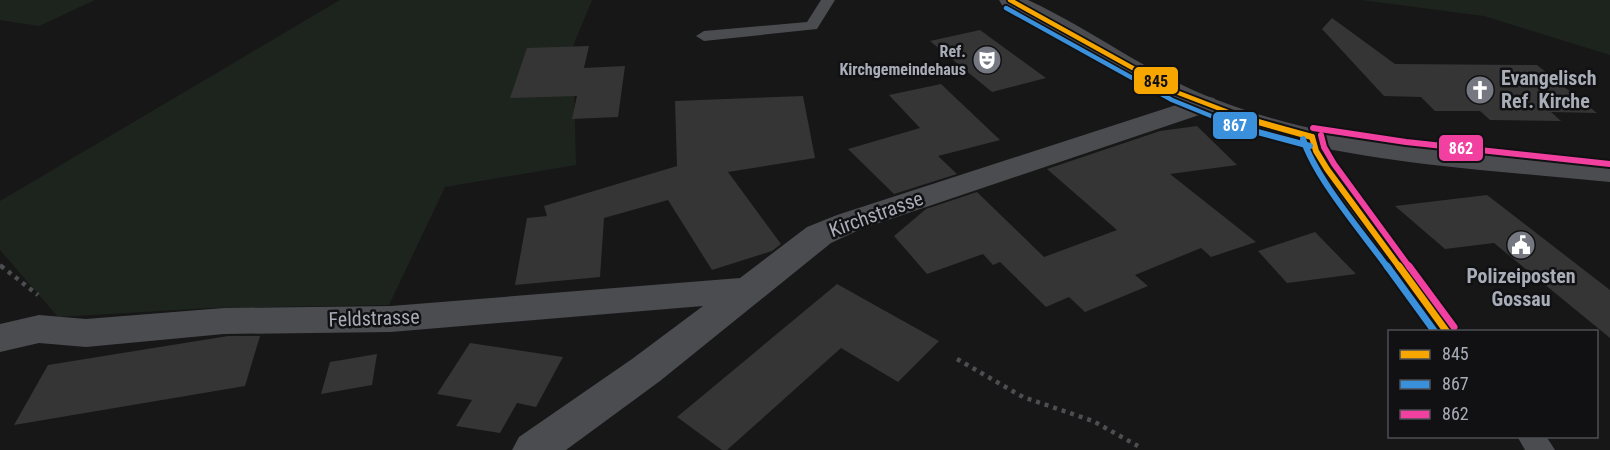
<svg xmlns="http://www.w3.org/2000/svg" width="1610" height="450" font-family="'Roboto Condensed',sans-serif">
<rect width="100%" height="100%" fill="#171717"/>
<g fill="#1d241e">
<polygon points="0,0 95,0 39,26 0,20"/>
<polygon points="340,0 592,0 573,46 576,165 445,187 389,305 210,308 58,317 0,250 0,201"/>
<polygon points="1361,0 1610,0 1610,55 1484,16"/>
</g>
<g fill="#353536">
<polygon points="1332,18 1395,64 1537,65 1597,113 1551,112 1561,121 1490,120 1480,111 1435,111 1421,97 1384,96 1322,29"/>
<polygon points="980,30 1046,78 992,92 930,41"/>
<polygon points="589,46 584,68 625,66 618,117 572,119 577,96 510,98 527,48"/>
<polygon points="941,84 1000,140 938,156 957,174 894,194 848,149 920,128 889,95"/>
<polygon points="803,96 815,158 728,172 781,244 772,251 712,270 668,200 604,218 600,277 515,285 527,218 547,216 544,206 677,166 675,101"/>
<polygon points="1197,126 1237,165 1170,174 1256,242 1211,257 1201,248 1135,275 1148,286 1085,312 1069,297 1046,307 1000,262 993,265 983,254 927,274 894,236 926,209 977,192 1044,257 1117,230 1047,169 1160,131"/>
<polygon points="1487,195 1610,290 1610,338 1494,243 1445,249 1395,206"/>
<polygon points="1315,232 1356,274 1287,283 1258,251"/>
<polygon points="837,284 939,341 898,382 841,348 727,450 722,450 677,417"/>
<polygon points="228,336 260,336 245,386 14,425 48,365"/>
<polygon points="470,343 563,357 536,407 517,403 500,433 456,426 472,400 437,394"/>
<polygon points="377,354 372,385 321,394 330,362"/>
</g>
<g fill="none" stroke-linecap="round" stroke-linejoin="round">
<polyline stroke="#4d4e52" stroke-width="4" stroke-dasharray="3 4.5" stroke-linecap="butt" points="0,265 3,268"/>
<g stroke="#4d4e52" stroke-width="4.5" stroke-dasharray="4 5" stroke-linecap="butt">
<polyline points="1,266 38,295"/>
<polyline points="957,359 1023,397 1093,421 1138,446"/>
</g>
<g fill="#4b4c50" fill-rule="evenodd">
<polygon points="821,0 835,0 817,29 704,41 696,36 704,31 807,22"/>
<polygon points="1312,131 1319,133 1325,151 1335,167 1459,332 1434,332 1317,169 1307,151 1303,137 1305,133"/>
<polygon points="1517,436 1546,436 1555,450 1525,450"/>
</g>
<polygon fill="#4b4c50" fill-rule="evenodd" points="1204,96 1214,98 1218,104 1214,110 861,229 831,243 660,381 566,450 512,450 519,437 632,359 703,306 391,332 224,334 86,347 39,343 0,352 0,324 39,315 86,319 224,308 391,306 740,278 807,227 837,215"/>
<path fill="#4b4c50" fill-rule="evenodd" d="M999,0h29c65,30 122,75 189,100 124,48 262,51 393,64v18c-138,-14 -281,-19 -412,-70 -70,-27 -129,-75 -196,-107z"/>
<g stroke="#111113" stroke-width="8">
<polyline id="bus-1-far2" points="1010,0 1176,92 1249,120"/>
</g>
<g stroke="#111113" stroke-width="10">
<g id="bus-1-far1">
<polyline points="1244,118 1312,137"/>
<polyline points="1312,137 1316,151 1327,169 1400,268"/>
</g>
</g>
<g stroke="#111113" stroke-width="11">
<polyline id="bus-1" points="1399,266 1447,332"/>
</g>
<g stroke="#111113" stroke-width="8">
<polyline id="bus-2-far2" points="1006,8 1172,100 1221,120"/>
</g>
<g stroke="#111113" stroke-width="10">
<g id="bus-2-far1">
<polyline points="1218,118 1239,127 1310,146"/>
<path d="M1303,139c13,40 59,93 85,129"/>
</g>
</g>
<g stroke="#111113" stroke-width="11">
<polyline id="bus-2" points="1387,266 1435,332"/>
</g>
<g stroke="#111113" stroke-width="10">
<g id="bus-3-far1">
<polyline points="1313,128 1406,142 1610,164"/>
<polyline points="1321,135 1324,147 1334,164 1410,268"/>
</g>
</g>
<g stroke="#111113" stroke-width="11">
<polyline id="bus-3" points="1409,266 1454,327"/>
</g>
<use href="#bus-1-far2" stroke="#f7a600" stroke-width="4.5"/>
<use href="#bus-1-far1" stroke="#f7a600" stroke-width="6"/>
<use href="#bus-1" stroke="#f7a600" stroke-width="7"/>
<use href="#bus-2-far2" stroke="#3a90db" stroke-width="4.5"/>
<use href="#bus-2-far1" stroke="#3a90db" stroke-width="6"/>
<use href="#bus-2" stroke="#3a90db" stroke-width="7"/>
<use href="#bus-3-far1" stroke="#f240a1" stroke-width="6"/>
<use href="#bus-3" stroke="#f240a1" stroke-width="7"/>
</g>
<defs>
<g id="theatre-disc" transform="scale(1.5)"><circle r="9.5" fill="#757880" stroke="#111113"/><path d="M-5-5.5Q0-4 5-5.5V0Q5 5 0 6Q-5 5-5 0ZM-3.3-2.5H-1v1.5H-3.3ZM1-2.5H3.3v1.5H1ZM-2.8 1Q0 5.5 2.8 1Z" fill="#fff"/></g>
<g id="church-disc" transform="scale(1.5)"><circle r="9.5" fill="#757880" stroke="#111113"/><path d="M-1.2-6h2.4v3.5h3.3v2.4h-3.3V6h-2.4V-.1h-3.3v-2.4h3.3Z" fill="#fff"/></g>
<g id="civic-disc" transform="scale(1.5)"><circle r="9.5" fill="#757880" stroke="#111113"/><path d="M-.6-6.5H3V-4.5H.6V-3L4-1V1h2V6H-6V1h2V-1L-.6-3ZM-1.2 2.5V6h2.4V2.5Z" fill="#fff"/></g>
</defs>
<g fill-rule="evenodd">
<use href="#theatre-disc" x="987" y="60"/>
<use href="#church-disc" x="1480" y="90"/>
<use href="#civic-disc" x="1521" y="245"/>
</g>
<g text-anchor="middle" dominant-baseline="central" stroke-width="5" stroke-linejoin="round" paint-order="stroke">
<g font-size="16" font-weight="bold" fill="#a8adb8" stroke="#111113" text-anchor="end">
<text x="966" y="51">Ref.<tspan x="966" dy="18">Kirchgemeindehaus</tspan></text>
</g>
<g font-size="20" font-weight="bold" fill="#a8adb8" stroke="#111113" text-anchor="start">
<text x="1501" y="78">Evangelisch<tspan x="1501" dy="23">Ref. Kirche</tspan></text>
<text x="1521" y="276" text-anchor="middle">Polizeiposten<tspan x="1521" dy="23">Gossau</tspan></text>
</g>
<g font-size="20" fill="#a8adb8" stroke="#111113">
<text transform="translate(876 214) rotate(-20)">Kirchstrasse</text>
<text transform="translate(374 318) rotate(-2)">Feldstrasse</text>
</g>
</g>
<g stroke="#111113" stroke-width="2">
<rect x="1133" y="66" width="46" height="29" rx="6" fill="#f7a600"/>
<rect x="1212" y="111" width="46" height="29" rx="6" fill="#3a90db"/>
<rect x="1438" y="134" width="46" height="28" rx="6" fill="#f240a1"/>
</g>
<g font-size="16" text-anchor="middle" font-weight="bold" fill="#fff">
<text x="1235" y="131">867</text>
<text x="1461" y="154">862</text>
</g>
<g font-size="16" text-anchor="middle" font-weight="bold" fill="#111">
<text x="1156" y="87">845</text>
</g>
<rect x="1388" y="330" width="210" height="108" fill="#111113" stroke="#4d4f55" stroke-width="1.5"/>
<rect x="1400" y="350" width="30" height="9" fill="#f7a600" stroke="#4d4f55" stroke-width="1.5"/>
<text x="1442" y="360" font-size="18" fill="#a8adb8">845</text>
<rect x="1400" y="380" width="30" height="9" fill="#3a90db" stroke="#4d4f55" stroke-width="1.5"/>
<text x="1442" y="390" font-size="18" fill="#a8adb8">867</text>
<rect x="1400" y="410" width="30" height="9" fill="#f240a1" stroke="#4d4f55" stroke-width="1.5"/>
<text x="1442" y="420" font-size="18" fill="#a8adb8">862</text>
</svg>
